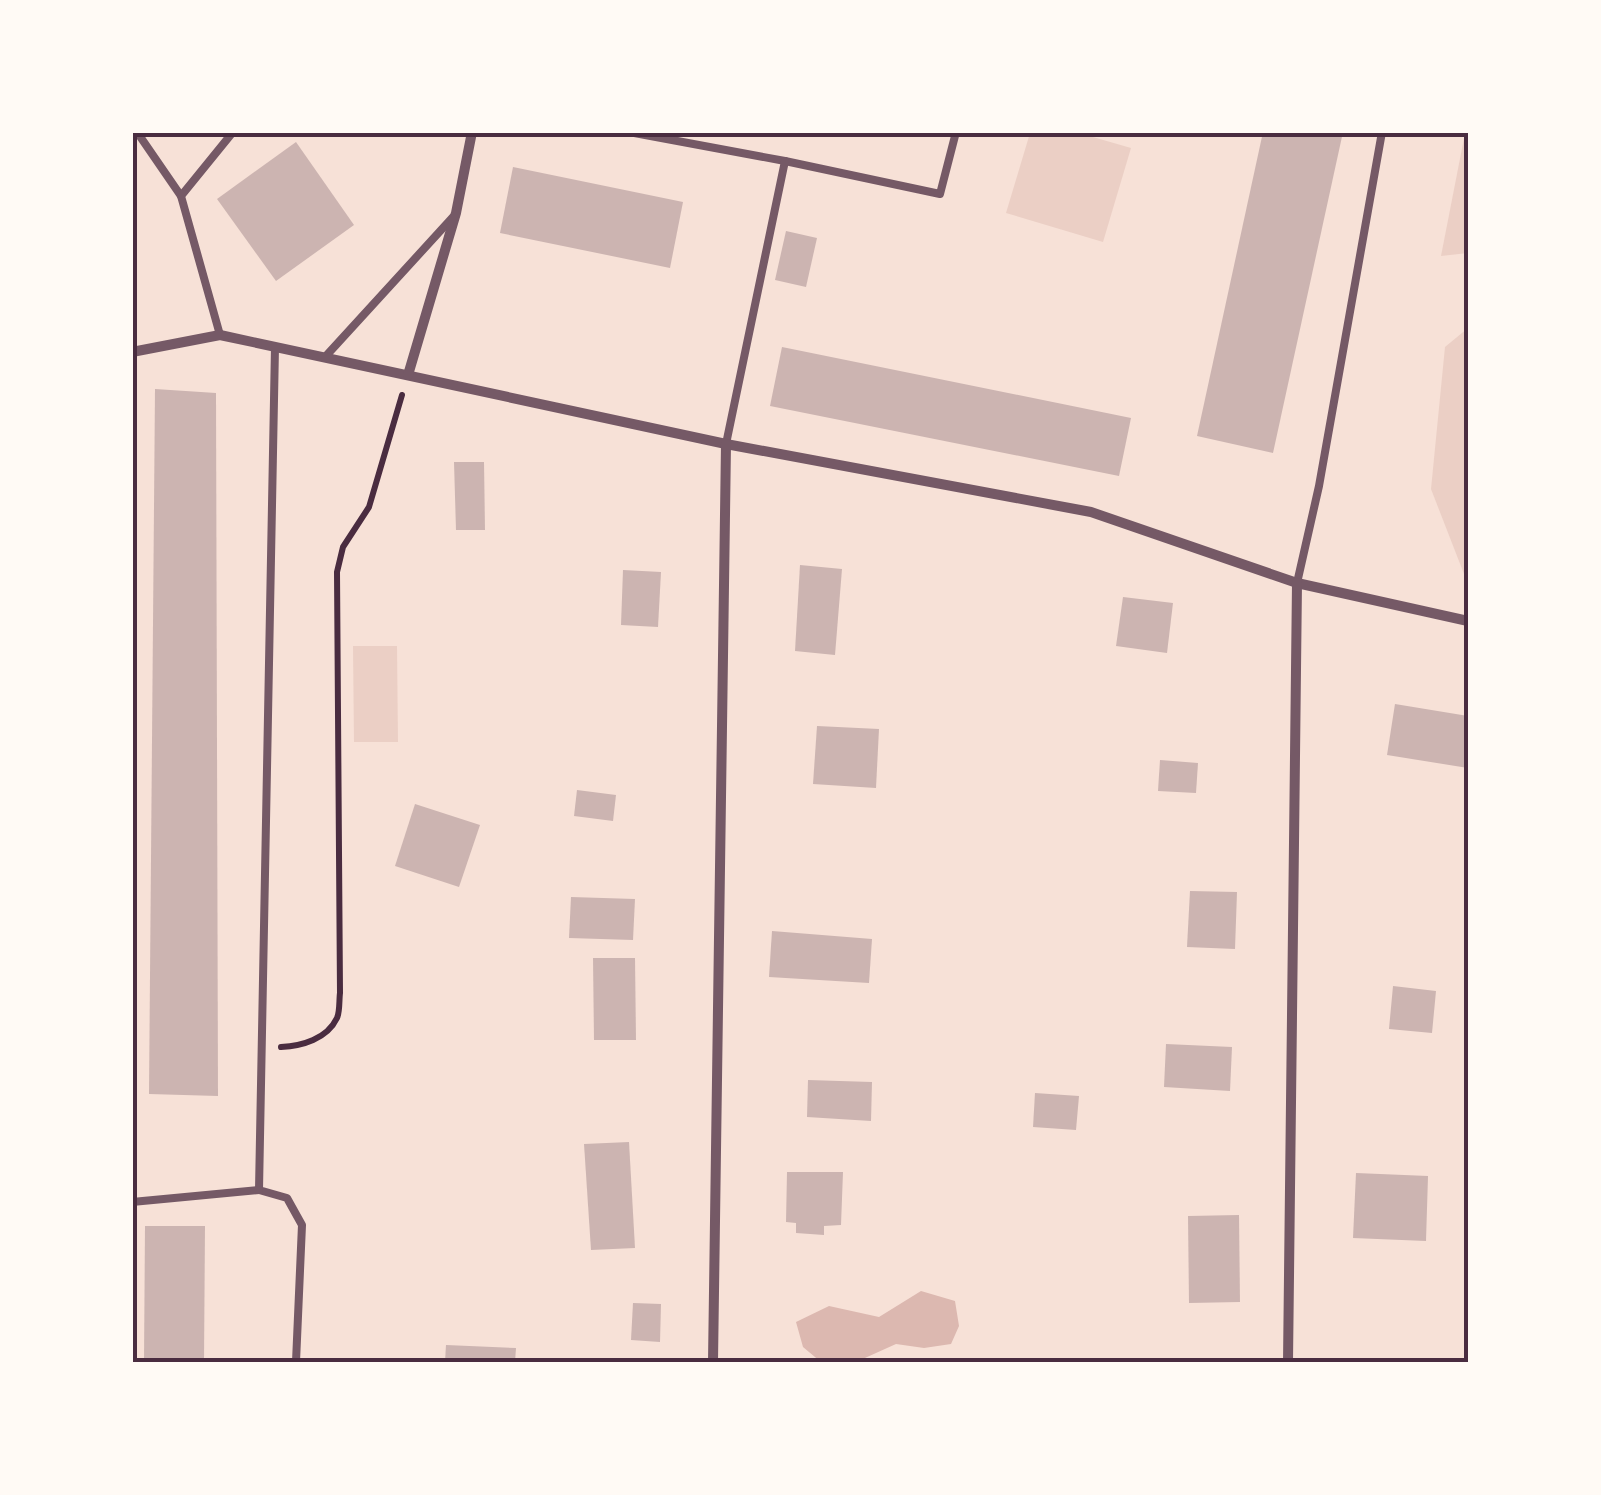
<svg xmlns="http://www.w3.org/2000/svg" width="1601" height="1495" font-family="Spectral,serif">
<rect width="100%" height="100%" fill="#f7e1d7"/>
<g fill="#ebcfc5">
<polygon points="1030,133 1079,133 1131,148 1103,242 1006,213"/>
<polygon points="1465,133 1468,133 1468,253 1441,256"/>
<polygon points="1468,328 1468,575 1464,574 1431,489 1445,347"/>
<polygon points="353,646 397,646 398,742 354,742"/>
</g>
<polygon fill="#dcb8b0" points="921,1291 955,1301 959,1326 951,1344 924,1348 896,1344 856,1362 821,1362 803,1347 796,1322 829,1306 879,1317"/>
<g fill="#ccb4b1">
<polygon points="1263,132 1343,132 1273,453 1197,436"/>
<polygon points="296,142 354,225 276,281 217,199"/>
<polygon points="513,167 683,202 670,268 500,233"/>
<polygon points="786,231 817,238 806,287 775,280"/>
<polygon points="782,347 1131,418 1119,476 770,406"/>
<polygon points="155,389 216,393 218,1096 149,1094"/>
<polygon points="454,462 484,462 485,530 456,530"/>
<polygon points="800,565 842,569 835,655 795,651"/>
<polygon points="623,570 661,572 658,627 621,625"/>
<polygon points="1123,597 1173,603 1167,653 1116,646"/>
<polygon points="1395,704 1468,716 1468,768 1387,755"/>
<polygon points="817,726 879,729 876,788 813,784"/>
<polygon points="1160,760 1198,763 1196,793 1158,791"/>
<polygon points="577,790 616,795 613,821 574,816"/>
<polygon points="415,804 480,825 459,887 395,866"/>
<polygon points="1190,891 1237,892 1235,949 1187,947"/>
<polygon points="571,897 635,899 633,940 569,938"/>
<polygon points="772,931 872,939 869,983 769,977"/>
<polygon points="593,958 635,958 636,1040 594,1040"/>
<polygon points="1393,986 1436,991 1432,1033 1389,1029"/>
<polygon points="1166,1044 1232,1047 1230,1091 1164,1087"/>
<polygon points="808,1080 872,1082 871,1121 807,1117"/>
<polygon points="1035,1093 1079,1096 1076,1130 1033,1127"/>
<polygon points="629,1142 635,1248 591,1250 584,1144"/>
<polygon points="787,1172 843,1172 841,1225 824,1226 824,1235 796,1233 796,1223 786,1222"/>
<polygon points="1356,1173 1428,1176 1426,1241 1353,1238"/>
<polygon points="1239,1215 1240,1302 1189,1303 1188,1216"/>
<polygon points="145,1226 205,1226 204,1362 144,1362"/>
<polygon points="633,1303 661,1304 660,1342 631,1340"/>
<polygon points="446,1345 516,1348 515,1362 445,1362"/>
</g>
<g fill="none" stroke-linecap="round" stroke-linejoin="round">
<path stroke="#4a2c40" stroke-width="6" d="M281,1047c21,-1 46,-8 56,-29 3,-6 2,-18 3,-25l-3,-421 6,-25 26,-40 33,-112"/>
<g stroke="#755966" stroke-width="8">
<polyline points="137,132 181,196"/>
<polyline points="629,132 785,161 940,194 956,132"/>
<polyline points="220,335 181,196 233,132"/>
<polyline points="275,347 259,1190 287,1198 302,1225 296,1362"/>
<polyline points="325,357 453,217"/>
<polyline points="726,444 785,161"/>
<polyline points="1297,583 1319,486 1382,132"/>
<polyline points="132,1202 259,1190"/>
</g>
<g stroke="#755966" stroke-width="10">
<polyline points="132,352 220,335 726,444 1091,512 1297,583 1468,621"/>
<polyline points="408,375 456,213 472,132"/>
<polyline points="713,1362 726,444"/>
<polyline points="1288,1362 1297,583"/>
</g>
</g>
<rect width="1601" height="1495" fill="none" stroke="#fffaf5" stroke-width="270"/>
<rect x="135" y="135" width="1331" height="1225" fill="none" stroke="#4a2c40" stroke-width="4"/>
</svg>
